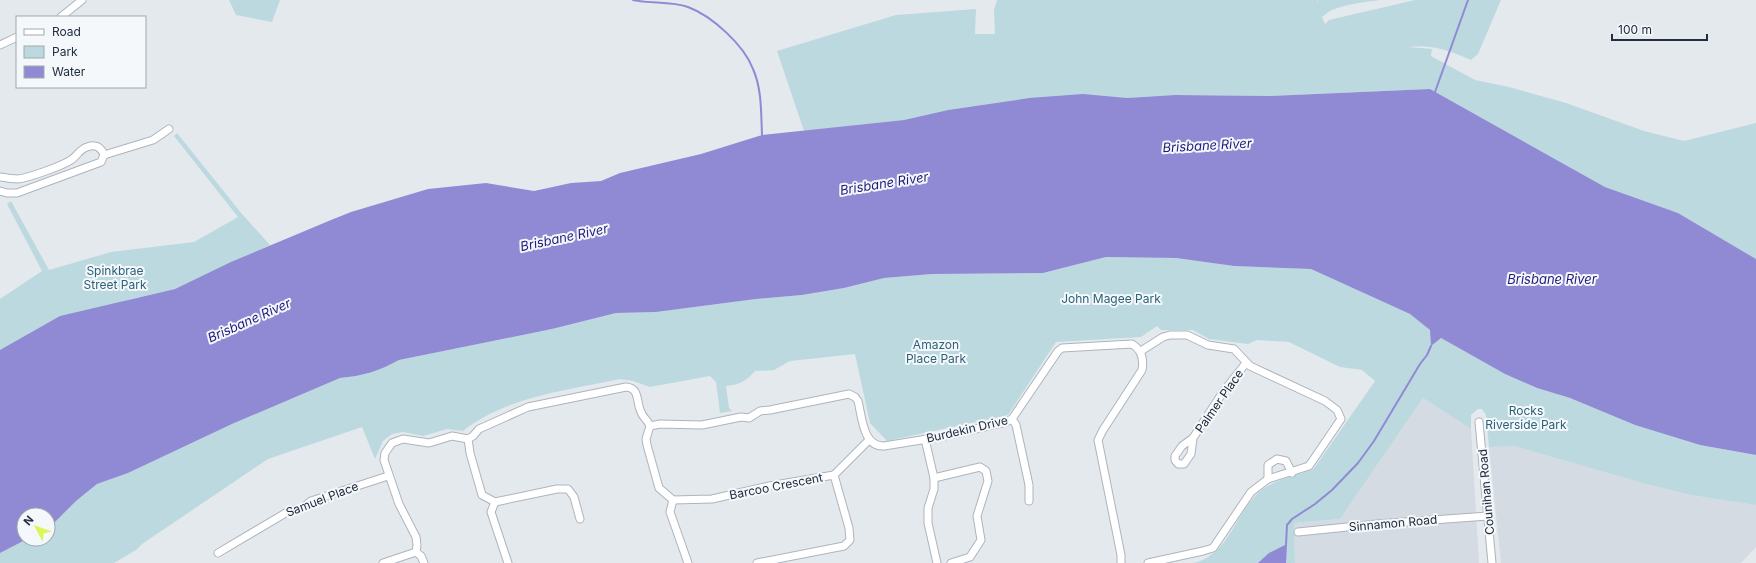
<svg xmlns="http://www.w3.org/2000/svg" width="1756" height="563" font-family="Inter,sans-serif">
<rect width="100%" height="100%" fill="#e4e9ee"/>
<g fill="#d5dbe2">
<polygon points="1423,398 1471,429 1479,563 1295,563 1294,523 1340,519"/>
<polygon points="1514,446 1646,484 1691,495 1756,505 1756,547 1741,563 1501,563 1489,447"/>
</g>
<g fill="#bcd9df">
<polygon points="229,0 280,0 272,22 236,15"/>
<path d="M997,0h320l1,2v-2h62c-18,3 -45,4 -58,17l3,7 4,-4 86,-20h86l-23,54 -7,6c-20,-9 -41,-16 -62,-13l23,2 -1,7 44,24 34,7 57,16 78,28 40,10 72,-18v136l-78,-46 -73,-26 -175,-98 -161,7 -94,-1 -48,3h-98l-81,12 -44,10 -100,11 -27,-80 119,-36 80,-6 -1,25h20l-1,-24z"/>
<polygon points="177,133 242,214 270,245 175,289 131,299 0,350 0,299 42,271 7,204 11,201 49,270 111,252 194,242 238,217 174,136"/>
<path d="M1106,257l70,1 58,8 77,3 99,45 31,24 64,36 32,14 33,10 65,27 65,20 56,10v50l-65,-10 -45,-11 -132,-38 -25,1 -3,-32 -4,-6h-4l-7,6v14l-48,-31 -83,121 -46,4 1,40h-102c34,-7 41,-45 63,-68 13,-14 38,-19 56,-25l3,-3 60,-86 -13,-11 -22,-3 -51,-25 -32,-2 -9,4 -39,-5 -16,-9h-32l-4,-4 -16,11 -85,5 -48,73 -121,26 -17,-18 -15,-69 -65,7 -16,9 -19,1c-9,10 -16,14 -29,15l3,22 3,3 -12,2 -4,-31 -6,-6 -60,11 -17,-6 -13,-2c-52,11 -115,18 -157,52l-16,-2 -24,7 -20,-4 -11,2 -9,7 -8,18 -13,-32 -94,32 -126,85 -6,6 -22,13h-114v-10c20,-12 25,-14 48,-14v-10l28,-28 21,-17 31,-11 104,-49 108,-46c23,-2 39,-7 59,-18l153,-31 64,-16 40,-1 100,-13 46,-4 42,-7 40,-10 48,-4 111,-1z"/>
</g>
<g fill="#908ad4">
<path d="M1430,89l175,98 73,26 78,46v196l-56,-10 -65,-20 -65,-27 -33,-10 -32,-14 -64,-36 -10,8 -1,-16 -20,-16 -99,-45 -77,-3 -58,-8 -70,-1 -63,16 -111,1 -48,4 -40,10 -42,7 -46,4 -100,13 -40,1 -64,16 -153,31c-20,11 -36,16 -59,18l-108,46 -104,49 -31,11 -21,17 -28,28v-14h-24v24h3l-27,14v-203l60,-34 115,-27 56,-27 100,-42 20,-8 77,-23 58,-6 48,8 37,-8 30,-2 19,-8 81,-19 61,-19 142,-15 44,-10 81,-12 54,-4 44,4 48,-3 94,1z"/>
<polygon points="1287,544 1286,563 1258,563 1269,553"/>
</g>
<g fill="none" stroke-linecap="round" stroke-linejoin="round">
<g stroke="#908ad4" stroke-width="2">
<path d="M633,0c18,4 37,1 55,7 24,9 56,38 65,62 9,20 8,45 9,66"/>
<polyline points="1435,92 1468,0"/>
<polyline points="1286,545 1287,525 1292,519 1315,504 1332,490 1358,463 1374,441 1420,364 1427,355 1431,346"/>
</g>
<g stroke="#aeb4bd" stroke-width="9">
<g id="minor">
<polyline points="61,17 82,0"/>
<polyline points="0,45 17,37"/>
<polyline points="104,155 153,140 169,129"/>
<path d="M0,177c6,1 13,2 18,2 10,-1 44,-13 53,-19 6,-4 9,-11 16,-13 9,-3 14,0 17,8l-3,7 -84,31h-10l-7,-2"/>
<polyline points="1141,351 1163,337 1170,335 1187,335 1208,345 1234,349 1250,366 1325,401 1337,410 1341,419 1309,466 1268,479 1251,492 1213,548 1203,551 1148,563"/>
<polyline points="1012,419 1016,425 1029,485 1029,501"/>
<polyline points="1479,422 1492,563"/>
<path d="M650,426l10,-2 42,1 39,-8 8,1 11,-7 10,-1 79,-16 6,3 3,4c4,16 5,46 26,45l56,-9 66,-15 6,-3 46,-68 4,-3 70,-4c10,6 12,15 10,26l-39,60 -5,10 23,115v8"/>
<polyline points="1193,438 1191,454 1184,464 1178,464 1175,460 1175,456 1182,446 1193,438 1223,392 1246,363"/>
<polyline points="468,439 470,453 482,495 495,502 557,489 568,489 574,497 580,519"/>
<polyline points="925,439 934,478 934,489 928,508 928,523 937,563"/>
<polyline points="834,475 869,440"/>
<polyline points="934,478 980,467 986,471 988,481 977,516 981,540 970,557 951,563"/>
<polyline points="1268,479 1268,465 1277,459 1286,461 1292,473"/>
<polyline points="673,500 712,499 769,486 834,475 849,528 850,540 844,546 757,563"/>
<polyline points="495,502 491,512 508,563"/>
<polyline points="1298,532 1377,524 1488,516"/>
<polyline points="218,553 289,511 301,509 311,501 388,476"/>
<polyline points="383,563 416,552"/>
<path d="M424,563l-3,-7 -5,-4 1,-7 -1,-8 -17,-33 -15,-44 1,-7 7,-10 11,-4 26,4 23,-7 16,3 5,-3 6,-7 49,-22 98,-20c14,1 10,15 15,25 2,6 7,8 9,14l-4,13 1,6 12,43 14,12 -3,12 18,51"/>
</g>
</g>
<use href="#minor" stroke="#fff" stroke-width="7"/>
</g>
<g text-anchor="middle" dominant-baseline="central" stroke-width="4" stroke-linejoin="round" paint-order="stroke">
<g font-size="12" fill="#2b6179" stroke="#f5f8fa">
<text x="115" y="270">Spinkbrae<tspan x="115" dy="14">Street Park</tspan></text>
<text x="1111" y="298">John Magee Park</text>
<text x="936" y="344">Amazon<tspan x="936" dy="14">Place Park</tspan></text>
<text x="1526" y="410">Rocks<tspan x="1526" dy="14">Riverside Park</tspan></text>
</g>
<g font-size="12" fill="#222d40" stroke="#f5f8fa">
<text transform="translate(1219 401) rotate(-55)">Palmer Place</text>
<text transform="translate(967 429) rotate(-13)">Burdekin Drive</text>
<text transform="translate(776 486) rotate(-11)">Barcoo Crescent</text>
<text transform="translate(1486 492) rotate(-95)">Counihan Road</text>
<text transform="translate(322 499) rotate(-21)">Samuel Place</text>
<text transform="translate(1393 523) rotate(-5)">Sinnamon Road</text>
</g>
<g font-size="13" font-style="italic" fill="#231a7f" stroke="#f5f8fa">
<text transform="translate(1207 145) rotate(-3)">Brisbane River</text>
<text transform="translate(884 183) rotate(-9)">Brisbane River</text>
<text transform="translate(564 237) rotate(-12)">Brisbane River</text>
<text x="1552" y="279">Brisbane River</text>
<text transform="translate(249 320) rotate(-24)">Brisbane River</text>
</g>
</g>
<rect x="16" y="16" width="130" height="72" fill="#f5f8fa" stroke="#a1a7b0"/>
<rect x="24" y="29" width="20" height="6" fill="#ffffff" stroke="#a1a7b0"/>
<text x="52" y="36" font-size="12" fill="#222d40">Road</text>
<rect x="24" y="46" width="20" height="12" fill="#bcd9df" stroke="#a1a7b0"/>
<text x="52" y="56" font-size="12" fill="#222d40">Park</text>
<rect x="24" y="66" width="20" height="12" fill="#908ad4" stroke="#a1a7b0"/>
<text x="52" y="76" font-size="12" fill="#222d40">Water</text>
<g transform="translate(36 527) rotate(311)"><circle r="19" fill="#f5f8fa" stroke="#a1a7b0"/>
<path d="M0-3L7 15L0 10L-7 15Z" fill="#dcf659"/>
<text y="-6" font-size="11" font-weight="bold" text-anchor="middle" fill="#222d40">N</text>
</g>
<path d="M1612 34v6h95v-6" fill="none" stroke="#222d40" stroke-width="2"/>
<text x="1618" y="34" font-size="12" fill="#222d40" stroke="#f5f8fa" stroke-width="3" paint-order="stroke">100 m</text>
</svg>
